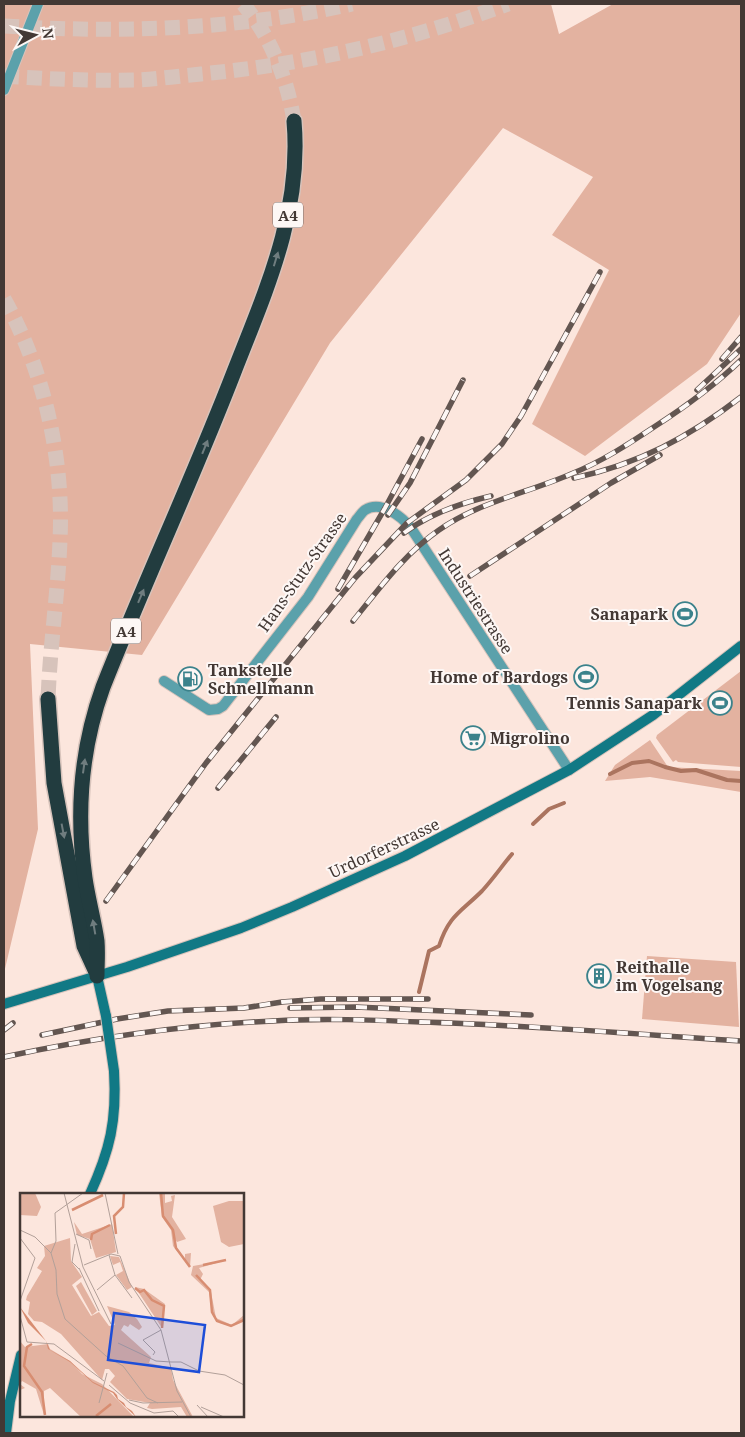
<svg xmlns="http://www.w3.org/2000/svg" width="745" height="1437" font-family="'Noto Serif',serif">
<rect width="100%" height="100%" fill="#fce6dd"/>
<g fill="#e3b2a0">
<polygon points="4,4 551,4 559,34 613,4 741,4 741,313 707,364 585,456 532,424 609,270 552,235 593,177 503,128 330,343 142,655 30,644 38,829 4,973"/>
<polygon points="741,671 741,767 678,762 676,760 673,762 656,738 657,735"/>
<polygon points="650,740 668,767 741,771 741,792 650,777 605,781 615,765"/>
<polygon points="647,956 736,962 739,1027 642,1019"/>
</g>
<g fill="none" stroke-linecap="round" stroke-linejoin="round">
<g stroke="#ab745f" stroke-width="4">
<polyline points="610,774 632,763 649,761 665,767 681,771 696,770 727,780 741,781"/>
<polyline points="533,824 549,809 564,803"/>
<path d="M419,992l10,-41 10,-5c10,-31 22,-34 43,-55 11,-12 20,-25 30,-37"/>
</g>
<g stroke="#d7c3bb" stroke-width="15" stroke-dasharray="15 8" stroke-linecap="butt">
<path d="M243,4c28,33 44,74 51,117"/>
<path d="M4,26c117,7 233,4 348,-22"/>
<path d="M4,76c44,3 88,5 133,4 21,-1 43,-4 64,-6 107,-10 207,-33 307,-70"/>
<path d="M4,299c40,70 60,161 56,241 -2,53 -10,106 -12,159"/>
</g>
<g stroke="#d7c3bb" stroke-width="12">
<g id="minor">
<polyline points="4,90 38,4"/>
<path d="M164,681l45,29 9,-1 5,-3 85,-109 49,-78c2,-2 5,-7 8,-9 16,-10 36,6 46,18l158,242"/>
</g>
</g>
<g stroke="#d7c3bb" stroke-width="12">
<g id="secondary">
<polyline points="97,976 106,1016"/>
<polyline points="4,1004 127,967 241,928 292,907 405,856 569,770 653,715 741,646"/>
<path d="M90,1194c20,-44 27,-73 24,-123"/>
<polyline points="6,1433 10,1401 21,1355"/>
</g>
</g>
<g stroke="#d7c3bb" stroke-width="18">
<g id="motorway">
<polyline points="48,699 54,783 84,946 95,970"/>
<path d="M97,976c0,-12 1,-23 0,-35 -3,-21 -9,-42 -12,-63 -9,-65 -4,-130 18,-191 42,-106 90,-209 131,-315 32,-82 68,-160 60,-251"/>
</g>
</g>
<use href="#minor" stroke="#5ba1ab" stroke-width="10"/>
<use href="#secondary" stroke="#117985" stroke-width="10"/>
<use href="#motorway" stroke="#223c3f" stroke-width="15"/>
<g stroke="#635651" stroke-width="5.5">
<g id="rail">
<polyline points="722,359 741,337"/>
<polyline points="697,390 741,349"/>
<path d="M574,478c65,-14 115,-41 167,-81"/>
<polyline points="388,515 410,483 463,380"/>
<path d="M404,533c25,-19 57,-30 87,-37"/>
<polyline points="470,576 611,483 660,455"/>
<polyline points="338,589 385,508 422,439"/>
<path d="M353,621c26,-32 51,-67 86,-91 40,-28 88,-37 132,-56 30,-12 56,-29 83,-47 31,-20 60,-41 87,-67"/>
<polyline points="218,788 276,717"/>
<polyline points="106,901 206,763 355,578 407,523 466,480 502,444 521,416 600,272"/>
<polyline points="290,1008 356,1007 531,1015"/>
<polyline points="4,1030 13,1023"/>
<polyline points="42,1035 117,1019 168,1011 244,1008 282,1002 321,999 428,999"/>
<path d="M4,1057c89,-19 178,-32 269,-36 49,-3 99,-1 148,1 107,3 213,12 320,19"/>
</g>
</g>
<use href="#rail" stroke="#fdf7f5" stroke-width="4" stroke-dasharray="11" stroke-linecap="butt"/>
<g stroke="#d7c3bb" stroke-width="12" stroke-linecap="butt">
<polyline id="secondary-bridge" points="106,1016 114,1071"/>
</g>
<use href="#secondary-bridge" stroke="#117985" stroke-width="10"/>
</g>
<defs><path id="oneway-solid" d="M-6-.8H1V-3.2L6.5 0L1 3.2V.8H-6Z" transform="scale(1.25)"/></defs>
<g fill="#6f7d7f">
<use href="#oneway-solid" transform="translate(276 259) rotate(-73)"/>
<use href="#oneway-solid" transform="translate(205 447) rotate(-68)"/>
<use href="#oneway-solid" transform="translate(141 596) rotate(-67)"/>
<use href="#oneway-solid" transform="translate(84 766) rotate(-82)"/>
<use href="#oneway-solid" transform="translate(63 831) rotate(79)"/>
<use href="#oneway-solid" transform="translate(94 927) rotate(-100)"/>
</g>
<defs>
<g id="stadium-ring" transform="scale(1.25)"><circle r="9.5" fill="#fdf7f5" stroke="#3b828b" stroke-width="1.5"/><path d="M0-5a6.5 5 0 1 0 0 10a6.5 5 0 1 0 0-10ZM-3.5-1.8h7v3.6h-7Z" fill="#3b828b"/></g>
<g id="fuel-ring" transform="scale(1.25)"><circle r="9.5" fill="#fdf7f5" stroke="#3b828b" stroke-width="1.5"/><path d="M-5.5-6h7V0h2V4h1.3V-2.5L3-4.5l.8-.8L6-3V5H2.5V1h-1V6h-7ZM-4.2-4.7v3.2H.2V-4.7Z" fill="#3b828b"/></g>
<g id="supermarket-ring" transform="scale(1.25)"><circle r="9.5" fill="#fdf7f5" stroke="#3b828b" stroke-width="1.5"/><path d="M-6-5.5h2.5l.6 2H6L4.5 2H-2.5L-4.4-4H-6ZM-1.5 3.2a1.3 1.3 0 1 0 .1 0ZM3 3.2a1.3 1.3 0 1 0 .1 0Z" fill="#3b828b"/></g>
<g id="building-ring" transform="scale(1.25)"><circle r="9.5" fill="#fdf7f5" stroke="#3b828b" stroke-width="1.5"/><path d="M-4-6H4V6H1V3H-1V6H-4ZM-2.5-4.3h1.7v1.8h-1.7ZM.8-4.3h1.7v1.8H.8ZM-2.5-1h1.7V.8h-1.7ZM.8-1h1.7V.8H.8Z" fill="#3b828b"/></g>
</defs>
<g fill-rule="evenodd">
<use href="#stadium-ring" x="685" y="614"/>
<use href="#stadium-ring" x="586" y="677"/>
<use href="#fuel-ring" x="190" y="679"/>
<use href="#stadium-ring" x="720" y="703"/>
<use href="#supermarket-ring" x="473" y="738"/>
<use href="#building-ring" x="599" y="976"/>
</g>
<g text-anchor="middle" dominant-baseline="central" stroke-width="4" stroke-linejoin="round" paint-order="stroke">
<g fill="#fdf7f5" stroke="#7b716e" stroke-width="1">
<rect x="273" y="202.5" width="30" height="25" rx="4"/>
<rect x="111" y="618.5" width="30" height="25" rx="4"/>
</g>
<g font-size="15" font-weight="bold" fill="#433834">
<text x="288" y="215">A4</text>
<text x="126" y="631">A4</text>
</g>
<g font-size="16" fill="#433834" stroke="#fdf7f5">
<text transform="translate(302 572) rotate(-55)">Hans-Stutz-Strasse</text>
<text transform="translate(476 601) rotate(57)">Industriestrasse</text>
<text transform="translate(384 848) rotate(-25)">Urdorferstrasse</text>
</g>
<g font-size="16" font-weight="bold" fill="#433834" stroke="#fdf7f5" text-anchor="end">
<text x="668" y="614">Sanapark</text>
<text x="208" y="670" text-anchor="start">Tankstelle<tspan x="208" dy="18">Schnellmann</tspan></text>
<text x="568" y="677">Home of Bardogs</text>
<text x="702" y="703">Tennis Sanapark</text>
<text x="490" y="738" text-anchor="start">Migrolino</text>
<text x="616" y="967" text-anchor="start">Reithalle<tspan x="616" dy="18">im Vogelsang</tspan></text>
</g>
</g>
<g transform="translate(20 1193)">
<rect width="224" height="224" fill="#fce6dd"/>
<path d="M0,0h15l6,14 -4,9 -17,-1zM139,0h6v10l7,-2 -1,-5 4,-1 -3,22 14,22 -9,3 -2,-3v6l10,15v-6l6,-1 -1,14 -17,-21 -2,-16 -9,-13zM209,8h15v43l-15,3 -8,-5 -8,-36zM54,29l8,12 30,-10 4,28 -20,6 -6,-19 -13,-4zM50,45l1,23 11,16 -10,8 19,31 8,-4 10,14 6,-1 -8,-19 22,6 8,7 5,8 -3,3 -9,-6 -2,3 -4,-2 -3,5 30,27 -2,6 22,5 2,12 20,37h-6l-6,-10 -29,2 -5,-1 3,-5 -23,-4 -17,-17 5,-6 -6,-7h-4l-3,11 -41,-46 -19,-12 -8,-1 -6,-7 2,-12 -4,-2 1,-4 15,-25 -5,-3 8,-12 -1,-10zM90,63l9,1 13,30 -5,3 -11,-15 7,-4 -3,-9 -7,3zM207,67l-28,8 4,6 -3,6 11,12 5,26 16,7 12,-10v6l-14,5 -10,-3 -7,-7 -4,-24 -18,-17 2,-9zM61,89l16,29 -5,4 -16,-29zM115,94l9,2 21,15 -3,24zM0,148l5,6 23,-3 2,5 20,12 12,13 20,10 32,33h-53l-31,-29 -6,3v24l-8,-26 -14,-8 -2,3 5,4 -5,2z" fill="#e3b2a0"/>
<path d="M0,114l26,34 4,9 20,11 23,21 21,10 3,3 1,4 6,4 2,4 6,4 4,6 -19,-18 -4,-6 -20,-10 -23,-21 -22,-13 -2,-8 -18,-18z" fill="#d88d71"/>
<path fill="none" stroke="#d88d71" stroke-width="2.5" d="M141,0l2,23 10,14 3,18 14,19M52,17l31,-15M96,41l-2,-18 9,-9 1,-14M71,47l1,-6 18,-9M183,72l23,-5M176,82l14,15 2,22 5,9 14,5 13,-6M115,95l5,4 4,-2 8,10 12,6 -2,22M12,151l-5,3 -3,19 18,26 3,23M76,223l15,-12"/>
<path fill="none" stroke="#b2a099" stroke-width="1" d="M44,0l19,74 28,57M85,0l13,61M0,37l15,7 16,16 5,17 1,24 8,25 41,37 17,10 24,32 11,5M56,41l13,6 2,9M0,45l15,20 -15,43M55,51l-3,18 7,7M31,60l5,-12 -1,-28 28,-20M89,62l6,20 17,23M64,72l27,-11 9,2 9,26 32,48 16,61 14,26M59,75l20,43M77,97l18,-15M0,123l7,26 27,2 50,37M98,150l38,18 15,1M133,162l2,-3 -12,-12 18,-10M151,169h10l18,9 26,4 19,10M89,192l21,18 24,10 19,-2 6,6M109,207l14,3 39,-1M79,210l8,-30M177,212l11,12M181,214l23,10"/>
<path fill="#1d4ed8" fill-opacity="0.15" stroke="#1d4ed8" stroke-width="2.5" d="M94,120l91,12 -6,47 -91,-12z"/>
<rect width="224" height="224" fill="none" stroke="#433834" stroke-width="2.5"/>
</g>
<rect width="745" height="1437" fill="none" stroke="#433834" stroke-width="10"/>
<g transform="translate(35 35) rotate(83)" stroke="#fdf7f5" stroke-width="4" paint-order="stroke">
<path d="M0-4L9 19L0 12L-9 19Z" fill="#433834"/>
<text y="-8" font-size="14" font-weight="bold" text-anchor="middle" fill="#433834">N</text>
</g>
</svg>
